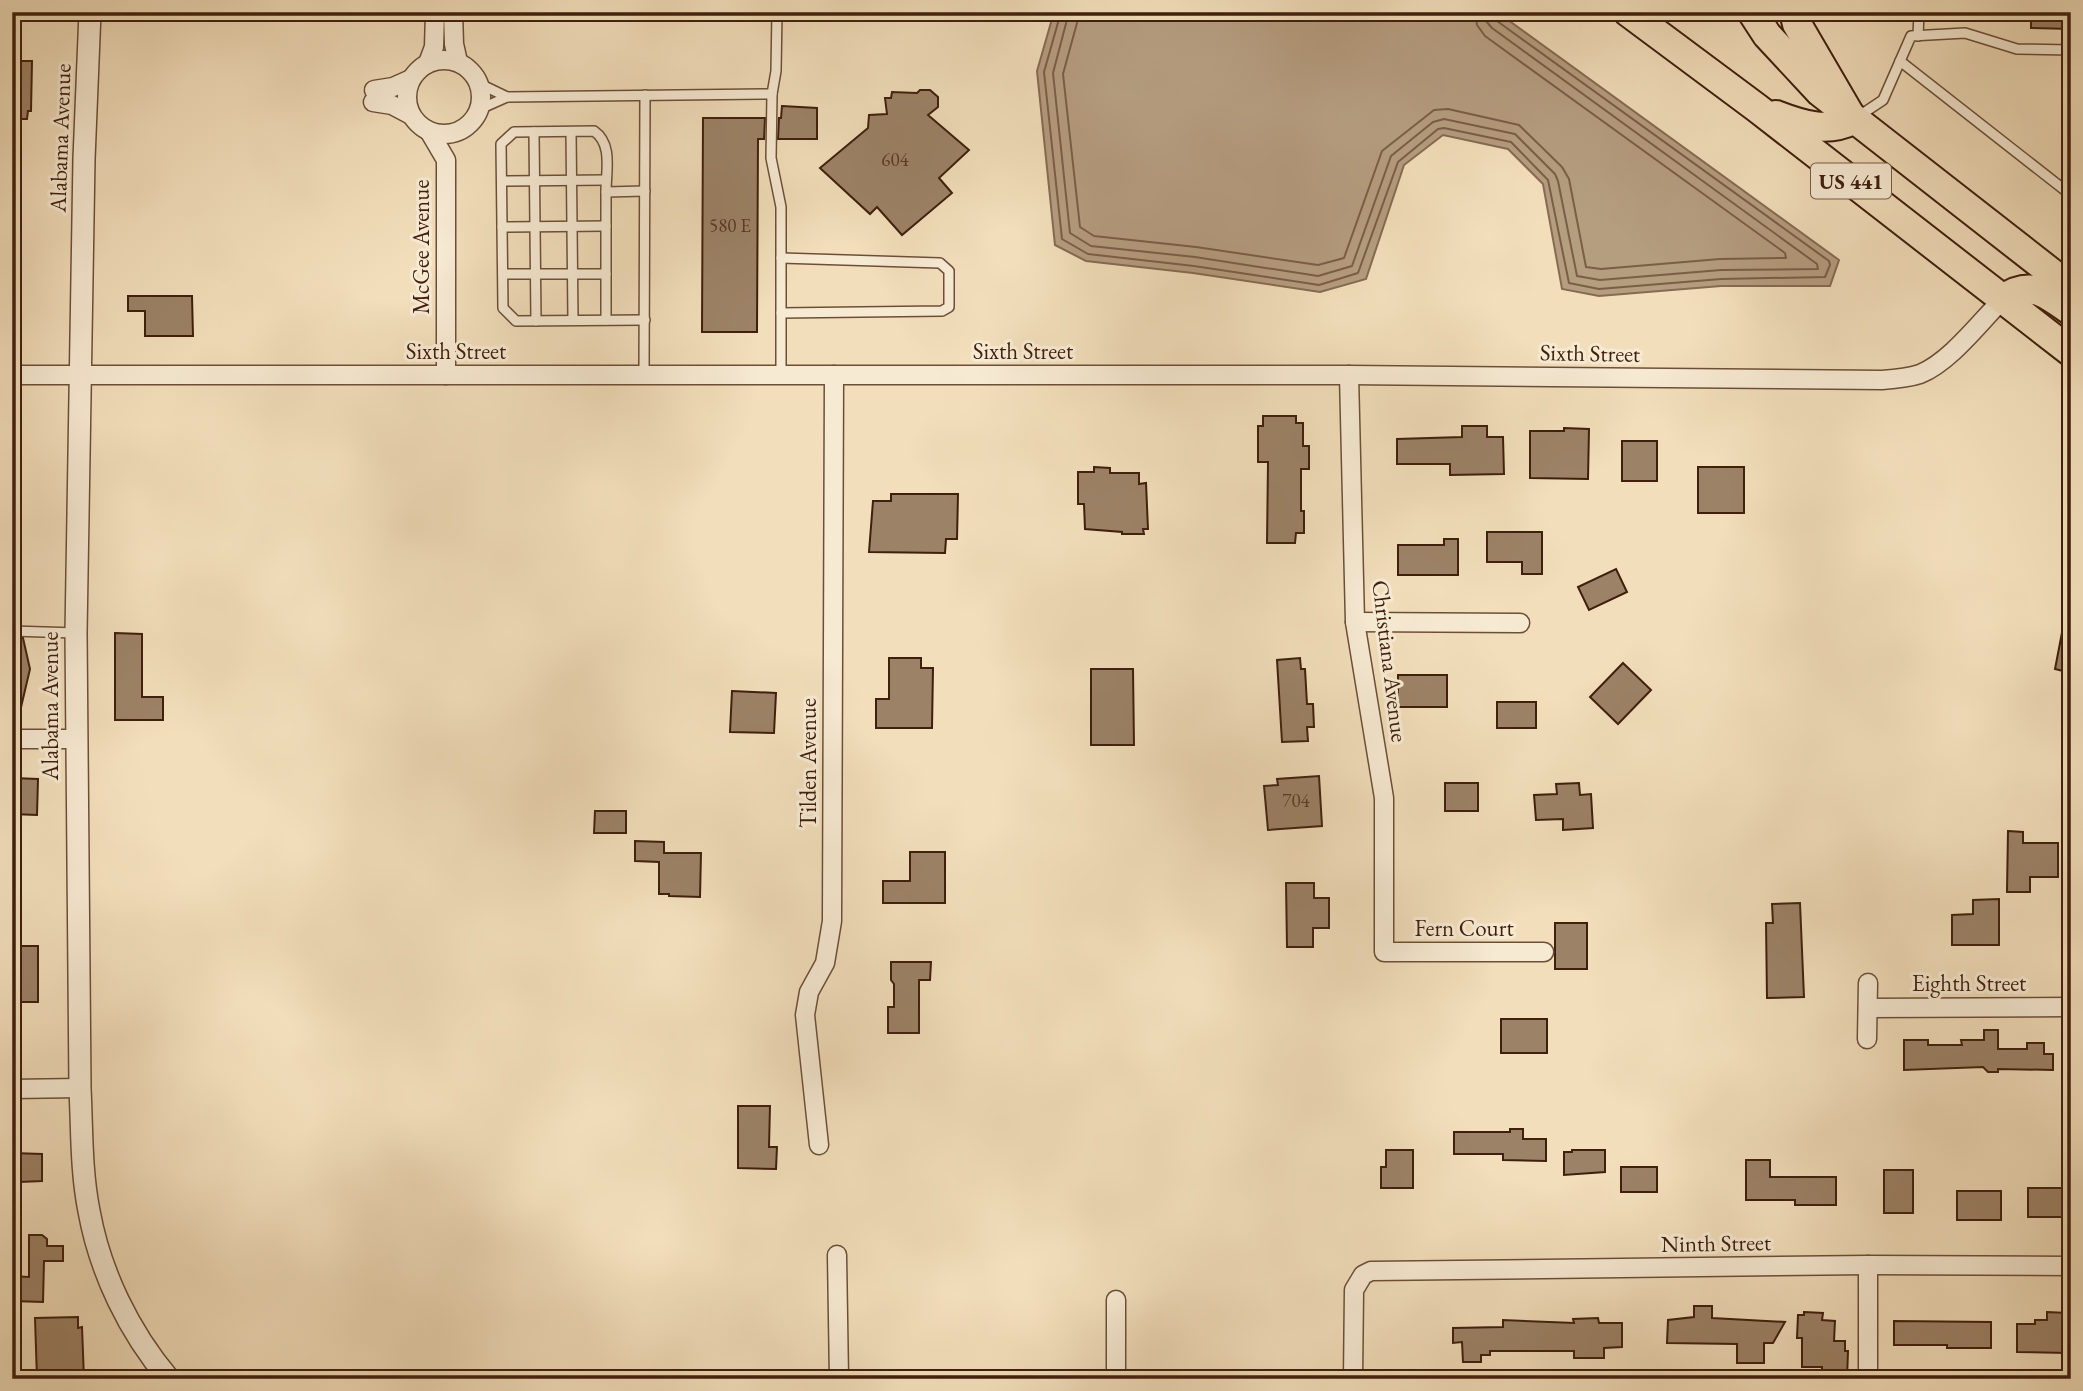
<svg xmlns="http://www.w3.org/2000/svg" width="2083" height="1391" font-family="'EB Garamond',serif">
<rect width="100%" height="100%" fill="#f2debb"/>
<filter id="stains"><feTurbulence type="fractalNoise" baseFrequency=".00286" numOctaves="4"/><feColorMatrix values="0 0 0 0 .2 0 0 0 0 .09 0 0 0 0 .02 0 0 0 .5 -.17"/></filter>
<radialGradient id="worn" r=".72"><stop offset=".6" stop-color="#630" stop-opacity="0"/><stop offset="1" stop-color="#630" stop-opacity=".3"/></radialGradient>
<polygon fill="#b59d80" stroke="#866b52" stroke-width="2" points="1054,12 1497,12 1839,260 1830,286 1721,286 1599,296 1562,289 1543,184 1508,149 1443,135 1404,165 1366,279 1320,292 1193,273 1086,261 1055,245 1037,71"/>
<g fill="none" stroke-linecap="round" stroke-linejoin="round">
<g stroke="#7a5e46" stroke-width="2">
<polyline points="1061,12 1044,72 1062,239 1088,254 1194,266 1319,285 1358,273 1398,162 1438,129 1444,128 1511,142 1548,180 1569,283 1599,289 1721,279 1825,277 1830,265 1829,261 1497,21 1494,12"/>
<polyline points="1069,12 1053,73 1070,233 1091,246 1195,257 1318,276 1352,266 1391,156 1433,122 1444,119 1515,134 1555,174 1558,181 1577,276 1600,280 1721,270 1818,269 1817,264 1492,28 1486,21 1485,12"/>
<polyline points="1080,12 1063,74 1080,227 1094,236 1196,247 1318,265 1344,258 1382,151 1434,110 1448,109 1519,125 1562,167 1569,179 1586,267 1601,269 1720,259 1786,258 1785,253 1485,36 1477,25 1475,12"/>
</g>
</g>
<g fill="#9c8267" stroke="#3f1f0d" stroke-width="2">
<polygon points="2031,12 2071,12 2071,29 2031,28"/>
<polygon points="12,61 32,61 31,111 28,111 27,119 14,119"/>
<polygon points="920,90 930,90 938,97 938,107 928,115 969,150 939,178 952,193 902,235 877,207 870,214 820,168 868,128 869,115 887,114 885,98 891,98 892,92 917,93"/>
<polygon points="782,106 817,108 817,139 778,139 779,118 781,118"/>
<polygon points="703,118 765,118 764,139 758,139 757,332 702,332"/>
<polygon points="128,296 192,296 193,336 145,336 145,311 128,311"/>
<polygon points="1263,416 1296,416 1296,423 1303,423 1303,446 1309,446 1309,469 1301,469 1301,511 1304,511 1304,533 1296,533 1295,543 1267,543 1268,462 1258,462 1258,426 1263,426"/>
<polygon points="1462,426 1487,426 1487,437 1503,437 1504,474 1450,475 1450,464 1397,464 1397,439 1462,437"/>
<polygon points="1564,428 1589,429 1588,479 1530,478 1530,431 1564,431"/>
<rect x="1622" y="441" width="35" height="40"/>
<polygon points="1094,467 1110,468 1110,473 1139,473 1139,484 1146,483 1148,529 1143,529 1144,534 1122,534 1122,532 1085,529 1084,504 1078,504 1078,472 1094,472"/>
<rect x="1698" y="467" width="46" height="46"/>
<polygon points="891,494 958,494 957,539 946,539 945,553 869,552 873,501 891,501"/>
<polygon points="1487,532 1542,532 1542,574 1522,574 1522,562 1487,562"/>
<polygon points="1444,539 1458,539 1458,575 1398,575 1398,545 1444,545"/>
<polygon points="1616,569 1627,592 1589,610 1578,587"/>
<polygon points="2064,622 2071,623 2071,673 2055,669"/>
<polygon points="115,633 142,634 142,697 163,697 163,720 115,720"/>
<polygon points="12,638 23,638 30,669 18,720 12,719"/>
<polygon points="889,658 921,658 921,668 933,668 932,728 876,728 876,699 889,699"/>
<polygon points="1300,658 1301,669 1305,669 1307,704 1313,704 1314,727 1307,727 1308,741 1282,742 1277,660"/>
<polygon points="1623,663 1651,690 1618,724 1590,697"/>
<polygon points="1091,669 1133,669 1134,745 1091,745"/>
<rect x="1398" y="675" width="49" height="32"/>
<polygon points="732,691 776,693 774,733 730,732"/>
<rect x="1497" y="702" width="39" height="26"/>
<polygon points="1319,776 1322,826 1268,830 1264,786 1278,785 1277,779"/>
<polygon points="12,778 38,779 37,815 12,814"/>
<rect x="1445" y="783" width="33" height="28"/>
<polygon points="1579,783 1580,795 1591,794 1593,828 1563,830 1563,819 1536,820 1534,795 1557,794 1556,784"/>
<polygon points="595,811 626,811 626,833 594,833"/>
<polygon points="2008,831 2023,832 2023,843 2058,843 2058,877 2030,877 2030,892 2007,892"/>
<polygon points="635,841 664,842 664,853 701,853 700,897 669,896 669,894 659,894 659,862 635,861"/>
<polygon points="910,852 945,852 945,903 883,903 883,881 910,881"/>
<polygon points="1286,883 1314,883 1314,898 1329,898 1329,928 1313,928 1313,947 1287,947"/>
<polygon points="1999,899 1999,945 1952,945 1952,915 1973,914 1973,900"/>
<polygon points="1800,903 1804,997 1767,998 1766,923 1773,923 1772,904"/>
<rect x="1555" y="923" width="32" height="46"/>
<rect x="12" y="946" width="26" height="56"/>
<polygon points="891,962 931,962 930,980 919,980 919,1033 888,1033 888,1007 894,1007 894,984 891,980"/>
<rect x="1501" y="1019" width="46" height="34"/>
<polygon points="1984,1030 1998,1030 1998,1049 2027,1049 2027,1043 2044,1043 2044,1054 2053,1054 2053,1070 1998,1069 1998,1072 1988,1072 1983,1067 1904,1070 1904,1040 1928,1040 1928,1045 1962,1045 1961,1040 1984,1040"/>
<polygon points="738,1106 770,1106 769,1147 777,1147 776,1169 738,1168"/>
<polygon points="1510,1129 1523,1129 1523,1139 1546,1139 1546,1161 1503,1160 1503,1154 1454,1154 1454,1132 1510,1132"/>
<polygon points="1386,1150 1413,1150 1413,1188 1381,1188 1381,1167 1386,1167"/>
<polygon points="1572,1150 1605,1150 1605,1172 1564,1175 1564,1152 1572,1152"/>
<polygon points="12,1153 42,1154 42,1181 20,1182 20,1178 12,1178"/>
<polygon points="1746,1160 1770,1160 1770,1177 1836,1177 1836,1205 1795,1205 1795,1200 1746,1200"/>
<rect x="1621" y="1167" width="36" height="25"/>
<rect x="1884" y="1170" width="29" height="43"/>
<rect x="2028" y="1188" width="41" height="29"/>
<rect x="1957" y="1191" width="44" height="29"/>
<polygon points="29,1235 42,1235 47,1239 47,1246 63,1246 63,1261 44,1261 43,1302 12,1301 12,1276 29,1277"/>
<polygon points="1694,1306 1712,1306 1712,1318 1785,1322 1773,1343 1764,1343 1764,1363 1737,1363 1737,1344 1667,1343 1668,1320 1694,1317"/>
<polygon points="1804,1312 1823,1313 1822,1320 1835,1321 1834,1341 1845,1341 1845,1351 1848,1351 1847,1379 1822,1379 1822,1367 1802,1367 1802,1338 1797,1338 1798,1315 1804,1315"/>
<polygon points="2047,1312 2067,1313 2067,1353 2017,1352 2017,1324 2035,1324 2035,1320 2047,1320"/>
<polygon points="78,1317 78,1328 82,1327 84,1379 37,1379 35,1318"/>
<polygon points="1598,1318 1599,1323 1622,1323 1622,1347 1604,1348 1604,1358 1574,1358 1574,1351 1490,1351 1490,1355 1481,1355 1481,1362 1463,1362 1462,1342 1453,1343 1453,1328 1503,1327 1503,1320 1574,1323 1573,1319"/>
<polygon points="1894,1321 1991,1322 1991,1348 1947,1348 1947,1345 1894,1345"/>
</g>
<g fill="none" stroke-linecap="round" stroke-linejoin="round">
<g stroke="#6c4f38" stroke-width="12">
<g id="service">
<polyline points="1918,36 1919,12"/>
<polyline points="1900,61 2071,195"/>
<polyline points="480,84 507,97"/>
<polyline points="772,94 776,71 777,12"/>
<polyline points="480,109 507,97 772,94 771,158 781,207 781,375"/>
<polyline points="1859,116 1883,100 1911,36 1965,33 2017,49 2071,50"/>
<polyline points="534,132 536,321"/>
<polyline points="571,132 573,320"/>
<polyline points="502,181 606,180"/>
<polyline points="502,227 606,226"/>
<polyline points="503,274 606,274"/>
<polyline points="781,313 942,311 949,307 949,271 940,263 781,258"/>
<polyline points="606,320 606,192"/>
<path d="M645,320l-129,1 -13,-13 -2,-164 13,-12 80,-1c19,13 12,40 12,61l39,-1"/>
<polyline points="644,375 645,95"/>
<polyline points="12,631 76,633"/>
</g>
</g>
<g stroke="#6c4f38" stroke-width="21">
<g id="minor">
<polyline points="453,12 454,44 458,62"/>
<circle cx="444" cy="97" r="37"/>
<polyline points="428,63 434,47 435,12"/>
<polyline points="374,90 393,87 411,79"/>
<polyline points="373,102 392,105 411,115"/>
<polyline points="429,131 446,160 446,375"/>
<path d="M12,375h1337l533,5c13,-1 26,-2 38,-6 30,-12 60,-52 83,-75"/>
<polyline points="1349,375 1355,622 1384,798 1384,952 1544,952"/>
<polyline points="1355,622 1520,623"/>
<polyline points="12,739 75,739"/>
<polyline points="1868,1008 2071,1007"/>
<polyline points="1867,1039 1868,983"/>
<polyline points="12,1089 80,1088"/>
<polyline points="819,1145 805,1015 809,992 825,963 832,921 834,375"/>
<polyline points="837,1255 839,1379"/>
<polyline points="1868,1265 1868,1379"/>
<polyline points="1116,1379 1116,1300"/>
<polyline points="1353,1379 1354,1290 1363,1275 1371,1271 1868,1265 2071,1266"/>
</g>
</g>
<g stroke="#6c4f38" stroke-width="24">
<path id="tertiary" d="M90,12l-6,147 -8,474 4,455c2,41 1,83 9,123 11,61 40,121 80,168"/>
</g>
<g stroke="#3f1f0d" stroke-width="32">
<g id="primary">
<polyline points="1628,12 1757,108 2071,352"/>
<polyline points="1752,12 1767,35 1820,92 2071,288"/>
<path d="M1776,115c26,10 51,18 77,5l-56,-96 -3,-12"/>
<path d="M2003,299c28,-20 44,-5 68,12"/>
</g>
</g>
<use href="#service" stroke="#f7ead3" stroke-width="9"/>
<use href="#minor" stroke="#f7ead3" stroke-width="18"/>
<use href="#tertiary" stroke="#f7ead3" stroke-width="21"/>
<use href="#primary" stroke="#f2debb" stroke-width="28"/>
</g>
<g text-anchor="middle" dominant-baseline="central" stroke-width="6" stroke-linejoin="round" paint-order="stroke">
<g font-size="19" fill="#563824">
<text x="895" y="159">604</text>
<text x="730" y="225">580 E</text>
<text x="1296" y="800">704</text>
</g>
<rect fill="#f7ead3" stroke="#765c48" stroke-width="2" x="1811" y="163.5" width="80" height="35" rx="5"/>
<g font-size="21" font-weight="bold" fill="#3f1f0d">
<text x="1851" y="181">US 441</text>
</g>
<g font-size="23" fill="#3f1f0d" stroke="#f7ead3">
<text transform="translate(60 138) rotate(-88)">Alabama Avenue</text>
<text transform="translate(421 247) rotate(-90)">McGee Avenue</text>
<text x="456" y="351">Sixth Street</text>
<text x="1023" y="351">Sixth Street</text>
<text transform="translate(1590 353) rotate(1)">Sixth Street</text>
<text transform="translate(1390 661) rotate(83)">Christiana Avenue</text>
<text transform="translate(50 706) rotate(-90)">Alabama Avenue</text>
<text transform="translate(808 763) rotate(-90)">Tilden Avenue</text>
<text x="1464" y="928">Fern Court</text>
<text x="1969" y="983">Eighth Street</text>
<text transform="translate(1716 1243) rotate(-1)">Ninth Street</text>
</g>
</g>
<rect width="2083" height="1391" fill="none" stroke="#f2debb" stroke-width="42"/>
<rect x="14" y="14" width="2055" height="1363" fill="none" stroke="#3f1f0d" stroke-width="3.5"/>
<rect x="21" y="21" width="2041" height="1349" fill="none" stroke="#3f1f0d" stroke-width="2"/>
<rect width="100%" height="100%" filter="url(#stains)"/>
<rect width="100%" height="100%" fill="url(#worn)"/>
</svg>
